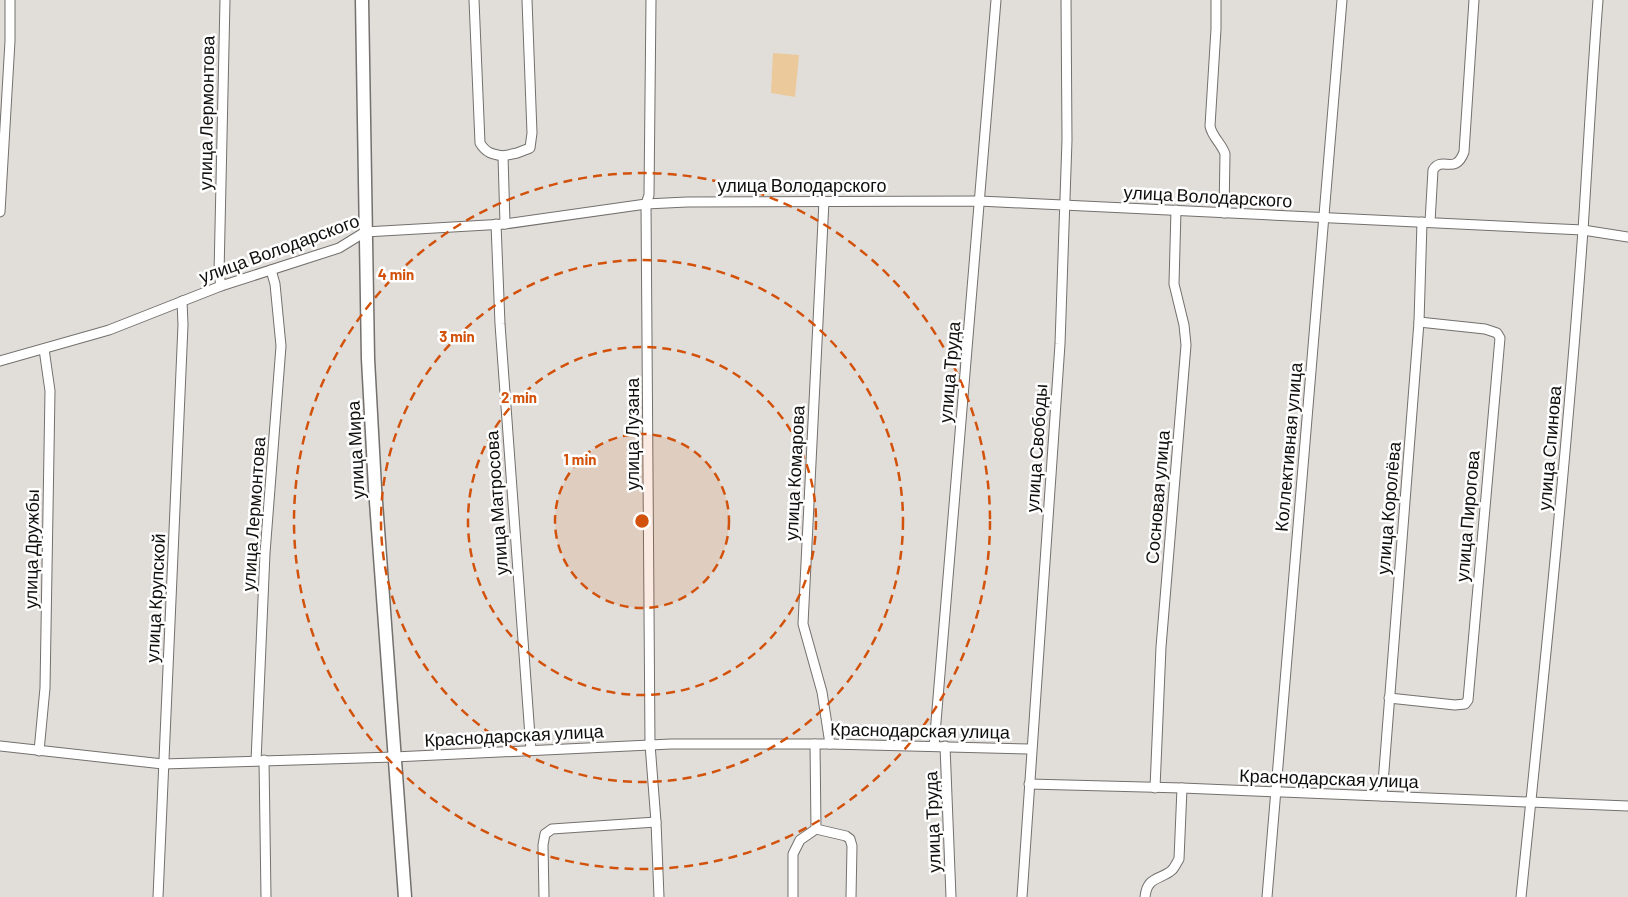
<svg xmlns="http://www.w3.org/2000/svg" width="1628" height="897" font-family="Barlow,sans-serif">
<rect width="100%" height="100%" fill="#e1deda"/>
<polygon fill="#ebc99a" points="773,53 799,55 795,97 771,93"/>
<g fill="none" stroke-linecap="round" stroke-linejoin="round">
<g stroke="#73706d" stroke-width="11">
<g id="street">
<path d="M474,0l6,143c6,10 12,11 23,13"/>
<polyline points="651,0 649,195 646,204 650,744 656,822 659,897"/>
<path d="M1216,0v29l-6,97c2,11 12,18 15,28l-1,59"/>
<polyline points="824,201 803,624 822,692 830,744"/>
<polyline points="0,212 10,41 10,0"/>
<path d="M1430,222l3,-52c9,-15 22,6 31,-18l10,-152"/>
<polyline points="496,224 500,324 531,750"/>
<polyline points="505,224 503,156 517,153 530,148 532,133 527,0"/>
<polyline points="221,286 219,274 225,0"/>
<polyline points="0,361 109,330 221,286 339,248 365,232 505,224 646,204 687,202 979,201 1583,230 1628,237"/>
<polyline points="1389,698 1455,705 1465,704 1468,700 1500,338 1497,333 1485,329 1419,322"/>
<polyline points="815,744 816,829"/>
<polyline points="0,746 163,764 394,757 671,744 830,744 1031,749"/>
<polyline points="934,746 996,0"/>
<polyline points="945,746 951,897"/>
<polyline points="39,751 45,688 50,391 44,349"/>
<polyline points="264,760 266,897"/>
<polyline points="256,761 265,553 281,346 275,284 271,270"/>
<polyline points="1029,784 1182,788 1628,806"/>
<polyline points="1155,788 1161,647 1186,345 1184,325 1174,284 1176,210"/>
<polyline points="1382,796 1419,322 1422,222"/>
<polyline points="816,829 846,836 850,839 852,846 851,897"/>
<path d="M158,897c7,-191 18,-381 25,-572l-1,-24"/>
<polyline points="544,897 543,845 545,834 552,829 656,822"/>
<polyline points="793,897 793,854 800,840 816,829"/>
<polyline points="1022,897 1060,344 1067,140 1066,0"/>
<path d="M1145,897c2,-21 16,-17 27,-27 3,-3 5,-8 7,-11l3,-71"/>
<polyline points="1267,897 1342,0"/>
<path d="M1521,897c23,-222 46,-444 62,-667 5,-77 9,-153 15,-230"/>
</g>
</g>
<g stroke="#73706d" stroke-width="15">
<polyline id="secondary" points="362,0 368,359 375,488 405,897"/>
</g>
<use href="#street" stroke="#fff" stroke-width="9"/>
<use href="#secondary" stroke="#fff" stroke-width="12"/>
</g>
<circle cx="642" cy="521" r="87" fill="#d2520c" fill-opacity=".12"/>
<g fill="none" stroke="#d2520c" stroke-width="2.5" stroke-dasharray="9 6">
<circle cx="642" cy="521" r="87"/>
<circle cx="642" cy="521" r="174"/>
<circle cx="642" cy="521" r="261"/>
<circle cx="642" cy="521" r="348"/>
</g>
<g text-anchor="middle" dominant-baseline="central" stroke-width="5" stroke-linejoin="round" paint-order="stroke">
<g font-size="18" fill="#100f0e" stroke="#fff">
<text transform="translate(206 113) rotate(-89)">улица Лермонтова</text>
<text x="802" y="185">улица Володарского</text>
<text transform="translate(1208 196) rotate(3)">улица Володарского</text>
<text transform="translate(279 248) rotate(-20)">улица Володарского</text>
<text transform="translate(949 372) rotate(-85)">улица Труда</text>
<text transform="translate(632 434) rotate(-90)">улица Лузана</text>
<text transform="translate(1288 447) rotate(-85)">Коллективная улица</text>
<text transform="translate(1036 448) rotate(-86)">улица Свободы</text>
<text transform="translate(1549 448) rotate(-85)">улица Спинова</text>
<text transform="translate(355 450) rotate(-93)">улица Мира</text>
<text transform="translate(794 473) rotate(-87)">улица Комарова</text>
<text transform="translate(1157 497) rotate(-85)">Сосновая улица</text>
<text transform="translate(496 503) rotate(-94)">улица Матросова</text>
<text transform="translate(1388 508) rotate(-85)">улица Королёва</text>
<text transform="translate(253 514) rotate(-86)">улица Лермонтова</text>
<text transform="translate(1467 516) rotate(-85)">улица Пирогова</text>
<text transform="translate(31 549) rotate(-89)">улица Дружбы</text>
<text transform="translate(155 598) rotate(-87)">улица Крупской</text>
<text transform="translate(920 730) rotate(1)">Краснодарская улица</text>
<text transform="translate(514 735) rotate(-3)">Краснодарская улица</text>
<text transform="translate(1329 778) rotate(2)">Краснодарская улица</text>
<text transform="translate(932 822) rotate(-92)">улица Труда</text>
</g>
</g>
<circle cx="642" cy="521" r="8" fill="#d2520c" stroke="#fff" stroke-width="2.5"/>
<g font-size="15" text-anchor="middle" font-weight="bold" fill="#d2520c" stroke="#fff" stroke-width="5" stroke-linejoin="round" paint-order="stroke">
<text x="396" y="280">4 min</text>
<text x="457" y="342">3 min</text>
<text x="519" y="403">2 min</text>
<text x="580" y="465">1 min</text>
</g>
</svg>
